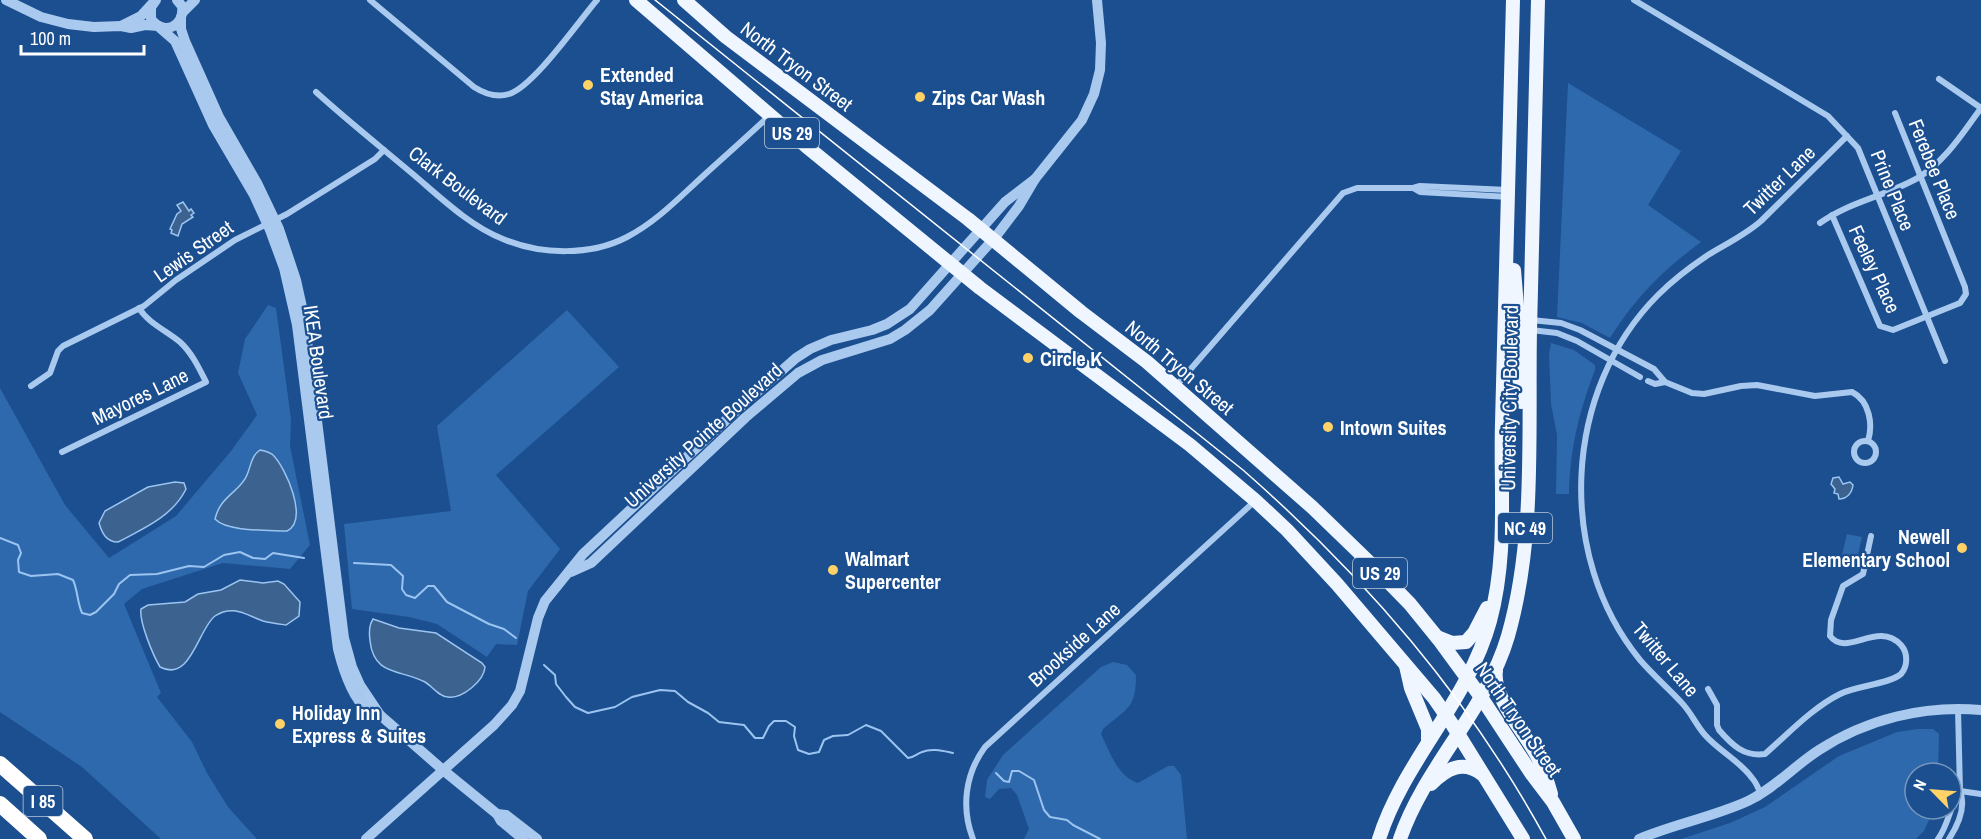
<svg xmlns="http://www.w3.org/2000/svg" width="1981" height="839" font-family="'Archivo Narrow',sans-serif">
<rect width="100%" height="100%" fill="#1b4f8f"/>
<g fill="#2e69ad">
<path d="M1568,83l113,68 -33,54 53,37c-39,29 -65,55 -91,96l-28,-15 -25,-6z"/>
<polygon points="268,305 276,308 291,419 290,446 310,545 290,569 223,563 142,589 124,604 161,693 157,697 192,742 207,773 228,807 257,839 161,839 82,767 0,712 0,388 65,505 109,558 176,516 231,451 257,415 238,373 245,339"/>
<polygon points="567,310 619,367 496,475 560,549 528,591 517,645 496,644 487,657 437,624 409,617 352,609 344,524 451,511 437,426"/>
<path d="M1551,343l23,7 21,15v5c-16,42 -25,78 -26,124h-13l1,-59 -6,-31 -2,-50z"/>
<polygon points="1847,534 1862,537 1856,563 1841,559"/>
<path d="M1113,662l14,3 9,10c0,34 -9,33 -33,54l-2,5c9,18 16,42 37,49l30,-17h6l7,9 6,64h-163l5,-10 -12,-34 -6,-7 -12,1 -9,10 -5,-2 2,-17 16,-25 98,-88z"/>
<polygon points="1918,729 1933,729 1939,734 1938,773 1915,773 1915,809 1934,809 1924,831 1916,839 1681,839 1730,823 1765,807 1839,756 1897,732"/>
</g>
<g fill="#3c6290" stroke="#9cc4f0" stroke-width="1.5">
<polygon points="183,202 189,211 191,209 194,213 191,215 193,217 182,224 178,236 171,233 172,230 170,229 177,214 181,211 177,205"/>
<path d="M260,450c5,1 10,2 13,5 13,13 36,65 14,76 -18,-1 -60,1 -72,-12 5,-23 26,-28 32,-44 4,-9 4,-19 13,-25z"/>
<path d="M1839,477l4,7 7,-2 3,3c-1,8 -6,14 -14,14l-1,-5 -4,-1 1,-4 -4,-5 2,-6z"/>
<path d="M175,482l9,1 2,6c-13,27 -43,40 -68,53 -12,0 -16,-9 -19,-19l6,-12 43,-24z"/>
<path d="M240,580l23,3 15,-2 6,3 16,18 -1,14 -13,9c-7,-1 -15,-2 -23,-4 -17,-6 -30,-17 -48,-5 -17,13 -24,67 -55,51 -7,-12 -21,-45 -19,-58l7,-4 37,-3 13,-8 23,-4z"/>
<path d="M373,619l26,9 37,5 46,30 3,4c-1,14 -23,32 -37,30 -9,0 -16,-11 -23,-15 -25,-13 -51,-6 -55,-41 -1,-7 -1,-16 3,-22z"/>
</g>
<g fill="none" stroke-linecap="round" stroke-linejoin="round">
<g stroke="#9cc4f0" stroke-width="2">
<path d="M0,538l18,7 3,8 -3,7 1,12 12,4 27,-2 15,6c5,11 4,22 9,33l8,2 6,-3 18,-18 5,-10 11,-9 27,-1 32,-8 15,1 20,-12 16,-3 13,6 12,1 8,-6 31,5"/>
<polyline points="354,563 391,565 403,576 402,589 406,595 415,598 428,586 434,586 447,602 489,624 504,629 516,638"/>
<path d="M544,665l11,10 1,9 10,13 9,10 13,6 27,-6 17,-10 28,-7 15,1 13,11 20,11 11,9 25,3 11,13h8l6,-12 5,-5h12l9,6 -1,9 4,14 11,4 10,-2 5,-12 9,-4 15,-1 18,-10 15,6 27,27c7,-1 8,-4 14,-6 10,-4 21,-1 31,1"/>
<polyline points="996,773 1004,781 1009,782 1012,771 1019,771 1034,780 1044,810 1050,817 1067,820 1073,825 1100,839"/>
</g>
<g stroke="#a9c9ee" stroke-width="6">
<path d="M370,0l104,87c11,7 23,11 35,7 25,-8 69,-72 88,-94"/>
<polyline points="1634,0 1828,116 1858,148 1945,361"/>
<polyline points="1939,79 1981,108"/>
<path d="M316,92c32,29 66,56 98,83 27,23 56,51 89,64 38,16 88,17 124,-2 29,-15 52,-39 75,-60 23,-21 46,-41 68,-62"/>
<polyline points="1508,190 1420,186 1413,188 1420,192 1509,197"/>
<polyline points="1832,215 1880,326 1893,330 1960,303 1966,294 1965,287 1895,113"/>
<path d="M1820,223c29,-21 65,-27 96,-44 28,-16 47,-46 65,-71"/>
<path d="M1531,320l30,3 19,7 74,39 11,13 27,11 12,1 37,-8 16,-1 58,11 37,-4c18,9 21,33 16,49"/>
<polyline points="1531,330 1557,333 1577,341 1640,377"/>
<polyline points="1648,381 1655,384 1665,382"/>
<polyline points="31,386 50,373 58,351 63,346 144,306 176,280 235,240 287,214 375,159 384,150"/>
<polyline points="1176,386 1343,193 1357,188 1413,188"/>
<circle cx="1865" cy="452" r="11"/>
<path d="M62,452l144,-70c-7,-14 -14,-29 -26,-40 -13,-11 -32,-19 -41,-34"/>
<path d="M1708,689l9,16v20l2,5c13,15 25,27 46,24 23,-20 47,-46 75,-60 15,-8 50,-10 61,-20 7,-8 7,-21 0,-29 -24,-25 -54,13 -71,-9l1,-16 12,-34 20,-12 8,-38"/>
<polyline points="1960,791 1981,794"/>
<path d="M1761,794c-3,-6 -5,-12 -9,-16 -12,-17 -33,-27 -47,-43 -9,-10 -14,-23 -24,-33 -13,-14 -28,-27 -41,-42 -85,-104 -77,-270 18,-365 15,-15 32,-28 50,-40 18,-11 37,-20 53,-34l86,-85"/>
<path d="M973,839c-12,-31 -8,-65 12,-92l270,-246"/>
<path d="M1938,839c11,-15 12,-34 22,-48"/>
<path d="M1949,839c9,-14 17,-33 11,-48l-2,-82"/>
</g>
<g stroke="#a9c9ee" stroke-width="10">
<polyline points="6,0 41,17 68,24 94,27 121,26 131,28 145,25 158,26"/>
<path d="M156,0l-5,7v12c12,17 34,8 31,-13l-5,-6"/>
<polyline points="183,12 195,0"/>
<polyline points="181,17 181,29 185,41 219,117 257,183 279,229 296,280 304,316 344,638 352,667 360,685 380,715 443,770 497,814 501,821 523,839"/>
<polyline points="121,26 141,16 152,4"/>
<path d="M160,28l15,13 38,84 41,70 16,35 14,38 13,57 41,324c5,20 13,47 29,61 3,3 9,4 13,5"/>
<polyline points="571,572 591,563 746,417 798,373 822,360 890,339 905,330 930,310 997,235 1019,206 1035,179 1082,120 1094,94 1100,70 1101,43 1097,0"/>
<polyline points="497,814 506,815 537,839"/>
<polyline points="366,839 494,725 512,705 520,691 538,618 545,601 583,554 739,408 796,358 810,349 831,340 872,330 887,324 910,309 1005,202 1035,179"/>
<path d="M1639,839c35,-15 74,-22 109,-38 27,-13 46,-35 71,-51 48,-31 105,-45 162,-40"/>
</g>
<g stroke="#f0f6ff" stroke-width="14">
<polyline points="636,0 806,146 980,288 1190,445 1256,501 1287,530 1337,584 1434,698 1452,724 1523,839"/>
<polyline points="684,0 726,37 968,219 1081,312 1147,362 1312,507 1372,565 1410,604 1440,641 1481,697 1531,773 1553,802 1574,839"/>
<polyline points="1514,270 1518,318 1521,326 1530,330"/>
<polyline points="1505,329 1513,332 1517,338 1521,402"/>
<polyline points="1437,637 1452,643 1466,642 1474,633 1487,608"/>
<polyline points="1406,666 1411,688 1428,729 1428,741"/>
<path d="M1496,671c-4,25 28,61 40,83 7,13 11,26 15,40"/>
<path d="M1431,784c16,-16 32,-24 51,-10"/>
<path d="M1379,839c25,-79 89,-137 111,-218 18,-68 10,-129 12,-198 4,-141 8,-282 11,-423"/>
<path d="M1400,839c25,-73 86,-128 108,-203 28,-98 20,-205 22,-306 2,-110 5,-220 8,-330"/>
</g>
<g stroke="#fff" stroke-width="16">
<polyline points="0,764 85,839"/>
<polyline points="0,804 39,839"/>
</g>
<path stroke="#fff" stroke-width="1.5" d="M655,0l588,470c122,107 225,226 303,369"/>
</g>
<g fill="#ffd166" stroke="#1b4f8f" stroke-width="2">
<circle cx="588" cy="85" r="6"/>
<circle cx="920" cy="97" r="6"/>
<circle cx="1028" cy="358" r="6"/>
<circle cx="1328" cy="427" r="6"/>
<circle cx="1962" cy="548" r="6"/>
<circle cx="833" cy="570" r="6"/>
<circle cx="280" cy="724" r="6"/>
</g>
<g text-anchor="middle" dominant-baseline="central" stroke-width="4.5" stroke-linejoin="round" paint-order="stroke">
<g fill="#1b4f8f" stroke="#bbcadd" stroke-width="1.5">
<rect x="765" y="118" width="54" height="30" rx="4.5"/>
<rect x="1498" y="513" width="54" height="30" rx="4.5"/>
<rect x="1353" y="558" width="54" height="30" rx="4.5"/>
<rect x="23.5" y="786" width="39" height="30" rx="4.5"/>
</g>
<g font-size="18" font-weight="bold" fill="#fff">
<text x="792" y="133">US 29</text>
<text x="1525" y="528">NC 49</text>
<text x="1380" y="573">US 29</text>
<text x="43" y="801">I 85</text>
</g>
<g font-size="20" fill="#fff" stroke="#1b4f8f">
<text transform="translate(797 66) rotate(37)">North Tryon Street</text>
<text transform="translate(1935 169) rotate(68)">Ferebee Place</text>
<text transform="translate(1779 180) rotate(-44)">Twitter Lane</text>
<text transform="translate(458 185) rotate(37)">Clark Boulevard</text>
<text transform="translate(1893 190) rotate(68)">Prine Place</text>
<text transform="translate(193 251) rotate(-35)">Lewis Street</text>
<text transform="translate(1875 269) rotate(65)">Feeley Place</text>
<text transform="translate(319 362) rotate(82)">IKEA Boulevard</text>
<text transform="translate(1180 367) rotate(40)">North Tryon Street</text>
<text transform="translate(140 396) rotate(-26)">Mayores Lane</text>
<text transform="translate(1509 398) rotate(-89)">University City Boulevard</text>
<text transform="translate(703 435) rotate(-42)">University Pointe Boulevard</text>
<text transform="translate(1074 644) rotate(-42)">Brookside Lane</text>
<text transform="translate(1666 659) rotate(50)">Twitter Lane</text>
<text transform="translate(1519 719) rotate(55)">North Tryon Street</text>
</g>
<g font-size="20" font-weight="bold" fill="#fff" stroke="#1b4f8f" text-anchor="start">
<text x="600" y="74">Extended<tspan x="600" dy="23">Stay America</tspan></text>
<text x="932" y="97">Zips Car Wash</text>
<text x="1040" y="358">Circle K</text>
<text x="1340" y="427">Intown Suites</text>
<text x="1950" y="536" text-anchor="end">Newell<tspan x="1950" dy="23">Elementary School</tspan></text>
<text x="845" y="558">Walmart<tspan x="845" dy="23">Supercenter</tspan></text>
<text x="292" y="712">Holiday Inn<tspan x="292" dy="23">Express &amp; Suites</tspan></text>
</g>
</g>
<g transform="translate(1933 791) rotate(295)"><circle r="28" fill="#1b4f8f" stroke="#7695bc" stroke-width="1.5"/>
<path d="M0-4.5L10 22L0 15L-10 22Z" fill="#ffd166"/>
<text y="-9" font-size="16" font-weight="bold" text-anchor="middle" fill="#ffffff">N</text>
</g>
<path d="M21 45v9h123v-9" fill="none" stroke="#ffffff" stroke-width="3"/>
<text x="30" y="45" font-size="18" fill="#ffffff" stroke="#1b4f8f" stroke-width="4.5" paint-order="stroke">100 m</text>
</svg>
